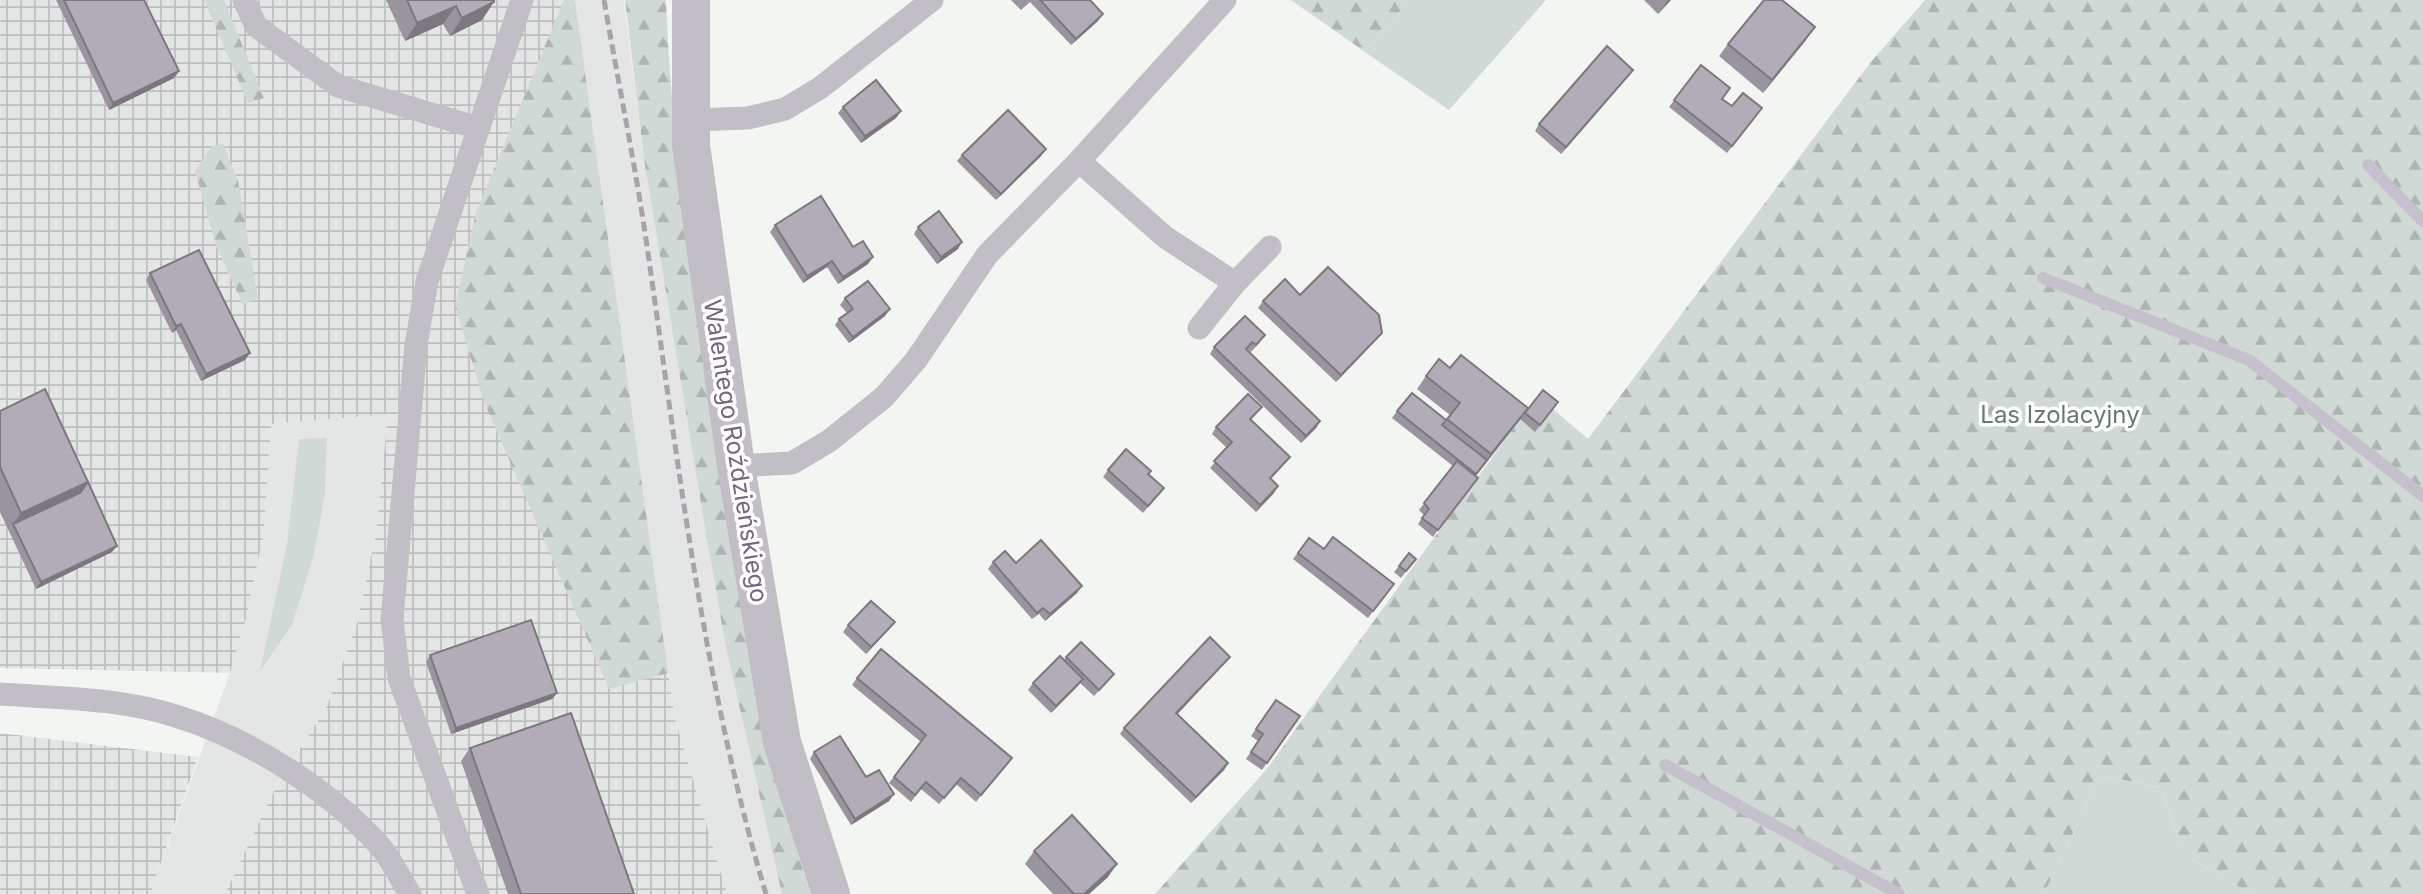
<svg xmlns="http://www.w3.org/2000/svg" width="2423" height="894" font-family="Inter,sans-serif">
<defs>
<pattern id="industrial-grid" width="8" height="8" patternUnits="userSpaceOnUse" patternTransform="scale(1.75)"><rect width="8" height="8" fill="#e4e6e6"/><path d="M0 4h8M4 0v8" fill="none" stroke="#bdbec0"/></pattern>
<pattern id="forest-firs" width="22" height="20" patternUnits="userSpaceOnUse" patternTransform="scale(1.75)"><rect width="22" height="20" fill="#d1d9d7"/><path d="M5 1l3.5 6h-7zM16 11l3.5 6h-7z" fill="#aeb4b4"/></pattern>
</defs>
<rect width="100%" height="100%" fill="#f2f5f2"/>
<g fill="#e4e6e6">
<polygon points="575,0 624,0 645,166 707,540 726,648 782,894 727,894 675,719 626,385"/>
<polygon points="388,413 376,533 357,624 327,706 274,791 225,894 150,894 230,673 246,618 264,532 271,424"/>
</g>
<g fill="url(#industrial-grid)">
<polygon points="0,0 575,0 626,385 675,719 727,894 225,894 274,791 327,706 357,624 376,533 388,414 271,424 264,532 246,618 230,673 0,668"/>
<polygon points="0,733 198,757 150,894 0,894"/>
</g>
<g fill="#d1d9d7">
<polygon points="1410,0 1546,0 1449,110 1365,52"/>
<polygon points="327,438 325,492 314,554 292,625 260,671 287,544 299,439"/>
<polygon points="2101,775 2161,788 2185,855 2251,894 2044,894"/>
</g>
<g fill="url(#forest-firs)">
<polygon points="204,0 224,0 264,98 248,103"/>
<polygon points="564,0 575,0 668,673 609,689 484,402 455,305 476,212"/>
<path d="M625,0h41c7,181 38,358 69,536 20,118 37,246 76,358h-29l-56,-246 -19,-108 -62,-374z"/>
<polygon points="1291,0 1410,0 1365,52"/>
<polygon points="1925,0 2423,0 2423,894 2251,894 2185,855 2161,788 2101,775 2044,894 1155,894 1266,770 1520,419 1553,409 1588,439 1870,63"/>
<polygon points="223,144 238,180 258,298 243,305 216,246 195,171 212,146"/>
</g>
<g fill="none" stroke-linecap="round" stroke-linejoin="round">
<g stroke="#c5c1cc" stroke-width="12">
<polyline points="2368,165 2423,221"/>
<polyline points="2043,278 2249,360 2423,496"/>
<polyline points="1665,765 1899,894"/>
</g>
<g stroke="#c2bec5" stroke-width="23">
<polyline points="244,0 256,26 338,86 478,128"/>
<polyline points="692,120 748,118 785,109 820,88 932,0"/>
<polyline points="1079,161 1165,237 1235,283"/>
<polyline points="1199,328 1235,283 1270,247"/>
<polyline points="736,466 792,463 829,441 884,397 916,360 987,255 1079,161 1225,0"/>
<path d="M0,694c59,4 122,4 179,23 72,23 149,72 200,128 12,14 21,33 31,49"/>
<polyline points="478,894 399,678 392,619 416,345 427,281 522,0"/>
</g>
<polyline stroke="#c2bec5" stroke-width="38" points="691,0 691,145 736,466 782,742 831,894"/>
<path stroke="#a7a2ab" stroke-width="5" stroke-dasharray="10 5" stroke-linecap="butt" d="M604,0c15,87 33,173 45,260 30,210 56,431 117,634"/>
</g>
<g fill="#99949d">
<polygon points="56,0 144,0 179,71 174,78 109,110"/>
<polygon points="386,0 494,0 482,20 450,36 443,24 405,41"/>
<polygon points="1011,0 1090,0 1098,21 1071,45 1030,2 1021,10"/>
<polygon points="1644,0 1671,0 1658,14"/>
<polygon points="1806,40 1763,93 1719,56 1728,44"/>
<polygon points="1701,65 1722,99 1732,106 1762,108 1727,153 1669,107"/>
<polygon points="1628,76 1561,154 1535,131 1539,124"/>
<polygon points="843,107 901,111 896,118 861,143 838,113"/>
<polygon points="1046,149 1041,156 996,200 957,161 962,155"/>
<polygon points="775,225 853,247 868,264 838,284 827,267 803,283 770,232"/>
<polygon points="918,227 958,249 937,264 914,234"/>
<polygon points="150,273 245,360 201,381 176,330 172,333 146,280"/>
<polygon points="1300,295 1377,339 1336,382 1258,308 1263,301"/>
<polygon points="845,298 885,316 849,343 835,325 839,319 847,313 840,305"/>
<polygon points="1245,316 1260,342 1251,352 1247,349 1320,421 1316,428 1301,443 1210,354 1214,347"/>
<polygon points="1450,368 1528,408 1558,402 1535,432 1520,419 1475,476 1433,537 1418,524 1424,515 1419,510 1453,466 1392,418 1397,411 1446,420 1450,415 1417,389 1426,376"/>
<polygon points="0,411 112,552 36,589 0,512"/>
<polygon points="1257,413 1251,420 1290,457 1285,463 1271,479 1274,493 1256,512 1210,468 1227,448 1212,434 1216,427"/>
<polygon points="1108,470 1148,474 1164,488 1143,513 1103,477"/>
<polygon points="1309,538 1324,549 1394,584 1368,618 1293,559"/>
<polygon points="993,562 1016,563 1077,593 1045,621 1039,614 1032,619 988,569"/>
<polygon points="1411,565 1401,578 1394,572 1399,566"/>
<polygon points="848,625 890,628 866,654 843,632"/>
<polygon points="430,655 557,693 552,699 451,734 426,662"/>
<polygon points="1066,657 1109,680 1094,696 1080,683 1051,713 1028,690 1033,683 1064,660"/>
<polygon points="1230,657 1225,663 1177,714 1228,763 1224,770 1191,803 1120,734 1124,728"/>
<polygon points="857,678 1012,758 976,802 956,784 939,804 921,789 911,802 889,783 921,742 852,685"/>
<polygon points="1276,700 1300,716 1262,770 1246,759 1258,741 1251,736"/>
<polygon points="470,748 634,894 508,894 461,761"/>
<polygon points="814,752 866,777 894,794 889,801 851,825 810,759"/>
<polygon points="1034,851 1108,877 1089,894 1053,894 1025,864"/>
</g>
<g fill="#7d7880">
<polygon points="1668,0 1671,0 1658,14"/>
<polygon points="494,2 482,20 450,36 462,18"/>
<polygon points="456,6 443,24 405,41 417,23"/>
<polygon points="1103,14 1098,21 1071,45 1076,39"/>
<polygon points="1815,27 1806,40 1763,93 1772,80"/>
<polygon points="1633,70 1628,76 1561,154 1566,147"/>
<polygon points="179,71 174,78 109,110 113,103"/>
<polygon points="901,111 896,118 861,143 865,136"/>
<polygon points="1046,149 1041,156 996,200 1001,194"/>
<polygon points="962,242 958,249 937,264 941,257"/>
<polygon points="873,257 868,264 838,284 843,277"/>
<polygon points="832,261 827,267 803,283 807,276"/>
<polygon points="890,309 885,316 849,343 853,337"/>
<polygon points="181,324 176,330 172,333 176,326"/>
<polygon points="1382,333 1377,339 1336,382 1341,375"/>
<polygon points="250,353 245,360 201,381 206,374"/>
<polygon points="1528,408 1519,421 1472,481 1491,454"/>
<polygon points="1320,421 1316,428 1301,443 1306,436"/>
<polygon points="1290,457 1285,463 1265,485 1270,478"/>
<polygon points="88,482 75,500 13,524 21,513"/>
<polygon points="1278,486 1274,493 1256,512 1260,505"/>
<polygon points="117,546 112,552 36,589 41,582"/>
<polygon points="1082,586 1077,593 1045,621 1050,614"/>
<polygon points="895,622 890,628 866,654 871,647"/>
<polygon points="1230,657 1225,663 1172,720 1176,713"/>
<polygon points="1083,679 1078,686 1051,713 1056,706"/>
<polygon points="557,693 552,699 451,734 456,728"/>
<polygon points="1228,763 1224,770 1191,803 1196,797"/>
<polygon points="894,794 889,801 851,825 855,819"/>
<polygon points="1117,864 1108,877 1089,894 1084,894"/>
</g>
<g fill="#b2acb7" stroke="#7d7880" stroke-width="2">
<polygon points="64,0 144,0 179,71 113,103"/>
<polygon points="407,0 494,0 494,2 462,18 456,6 417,23"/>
<polygon points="1040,0 1090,0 1103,14 1076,39"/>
<polygon points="1764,0 1782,0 1815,27 1772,80 1728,44"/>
<polygon points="1607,46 1633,70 1566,147 1539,124"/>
<polygon points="1701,65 1730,88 1722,99 1732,106 1743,93 1762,108 1732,146 1674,100"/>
<polygon points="876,80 901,111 865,136 843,107"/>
<polygon points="1008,110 1046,149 1001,194 962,155"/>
<polygon points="821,196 853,247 863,241 873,257 843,277 832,261 807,276 775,225"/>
<polygon points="939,211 962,242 941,257 918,227"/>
<polygon points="199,250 250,353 206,374 181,324 176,326 150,273"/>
<polygon points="1328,267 1379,315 1382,333 1341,375 1263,301 1285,279 1300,295"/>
<polygon points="868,281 890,309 853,337 839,319 853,309 845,298"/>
<polygon points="1245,316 1265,335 1256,345 1252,342 1246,349 1320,421 1306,436 1214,347"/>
<polygon points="1461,355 1528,408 1491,454 1447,419 1460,403 1426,376 1439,359 1450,368"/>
<polygon points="45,389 88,482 21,513 0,467 0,411"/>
<polygon points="1543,390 1558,402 1540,425 1525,413"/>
<polygon points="1412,393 1446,420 1442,425 1487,460 1476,474 1397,411"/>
<polygon points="1248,394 1262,407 1250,419 1290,457 1270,478 1278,486 1260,505 1214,461 1232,442 1216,427"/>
<polygon points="1126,449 1151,471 1148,474 1164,488 1148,506 1108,470"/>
<polygon points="1457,461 1478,478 1438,530 1422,518 1429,509 1424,503"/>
<polygon points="88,482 117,546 41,582 13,524 80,493"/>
<polygon points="1333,537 1394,584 1373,611 1298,553 1309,538 1324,549"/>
<polygon points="1041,540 1082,586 1050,614 1043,608 1037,613 993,562 1005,551 1016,563"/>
<polygon points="1409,553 1416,559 1406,571 1399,566"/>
<polygon points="871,601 895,622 871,647 848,625"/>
<polygon points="531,620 557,693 456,728 430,655"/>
<polygon points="1210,637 1230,657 1176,713 1228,763 1196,797 1124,728"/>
<polygon points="1081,642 1114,674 1099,690 1066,657"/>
<polygon points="881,649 1012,758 981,795 961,778 944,798 926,782 915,795 894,777 926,735 857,678"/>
<polygon points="1060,656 1083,679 1056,706 1033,683"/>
<polygon points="1276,700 1300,716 1267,763 1251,752 1263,734 1256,729"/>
<polygon points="571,713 634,894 521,894 470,748"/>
<polygon points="840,736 866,777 879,770 894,794 855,819 814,752"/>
<polygon points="1072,815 1117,864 1084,894 1074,894 1034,851"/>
</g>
<g text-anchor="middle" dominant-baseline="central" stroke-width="7" stroke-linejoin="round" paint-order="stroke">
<g font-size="24" fill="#657876" stroke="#fff">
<text x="2060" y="414">Las Izolacyjny</text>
</g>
<g font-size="24" fill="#756780" stroke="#fff">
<text transform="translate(736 451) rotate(81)">Walentego Roździeńskiego</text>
</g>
</g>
</svg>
